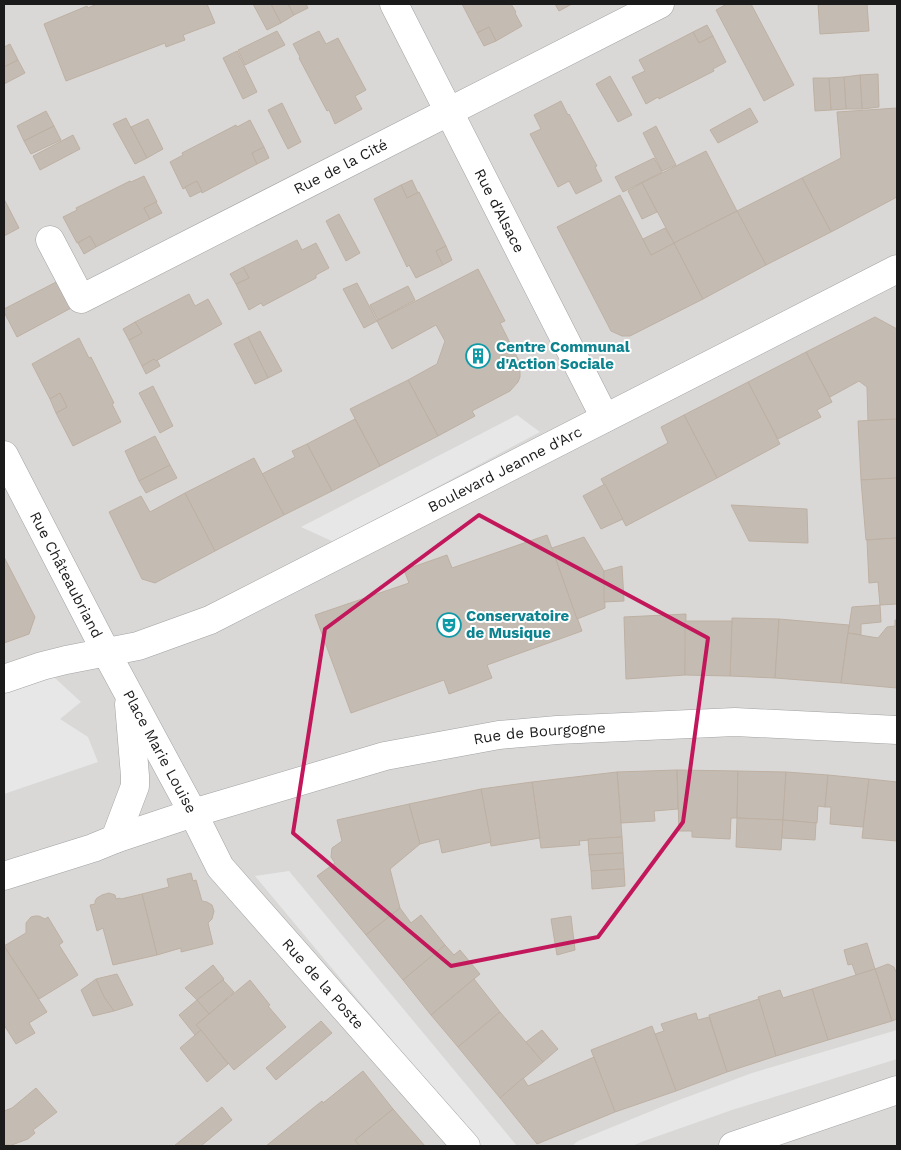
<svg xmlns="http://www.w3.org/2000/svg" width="901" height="1150" font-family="'Work Sans',sans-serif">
<rect width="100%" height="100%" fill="#ede9df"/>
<rect fill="#d9d8d7" x="4" y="4" width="893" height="1142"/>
<g fill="#e7e7e7">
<polygon points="517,415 540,432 334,542 301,527"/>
<polygon points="42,666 81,702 60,719 88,737 98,762 4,794 4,679"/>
<polygon points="289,871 517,1146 480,1146 255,876"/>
<polygon points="897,1030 897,1059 732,1110 644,1141 632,1146 572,1146 578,1141 671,1103 752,1073"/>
</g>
<g fill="#c4bcb3" stroke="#beb0a2">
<polygon points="97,4 207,4 215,23 183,35 185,40 166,47 165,43 66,81 44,24 87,6 88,8"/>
<polygon points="253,4 271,4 281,23 267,30"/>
<polygon points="271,4 288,4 294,15 281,23"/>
<polygon points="288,4 306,4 308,8 294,15"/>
<polygon points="462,4 511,4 516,12 515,13 522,26 496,41 489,27 477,33"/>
<polygon points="555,4 572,4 559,11"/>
<polygon points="727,4 751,4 794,85 764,101 716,10"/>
<polygon points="818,4 867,4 869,31 820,34"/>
<polygon points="707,25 713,36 699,43 693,32"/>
<polygon points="489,27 496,41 484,46 477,33"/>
<polygon points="277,31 285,45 245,65 238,50"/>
<polygon points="319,31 326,44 338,38 366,90 355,96 362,109 335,124 329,110 327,111 299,58 300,57 293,44"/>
<polygon points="693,32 699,43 713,36 726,62 713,69 714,71 659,99 658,97 646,104 632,77 645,71 639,60"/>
<polygon points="10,44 18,60 4,67 4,47"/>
<polygon points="237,51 257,92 243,99 223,58"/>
<polygon points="18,60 25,73 4,84 4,67"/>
<polygon points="878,74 879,107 862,109 860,75"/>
<polygon points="860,75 862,109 846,109 844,77"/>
<polygon points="610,76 632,115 618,122 596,84"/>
<polygon points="844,77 846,109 831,110 829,78"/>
<polygon points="813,78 829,78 831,110 815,111"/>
<polygon points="561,101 568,115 569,114 597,166 595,167 602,181 576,194 569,181 558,187 530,134 541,129 534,115"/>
<polygon points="282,103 301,142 288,149 268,110"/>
<polygon points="750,108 758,122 718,143 710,130"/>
<polygon points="897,108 897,197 831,232 802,178 841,158 837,112"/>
<polygon points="46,111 54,126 24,141 17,126"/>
<polygon points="126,118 147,158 135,164 113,124"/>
<polygon points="148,119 163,149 147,158 131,127"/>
<polygon points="250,120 264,147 252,153 257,164 202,193 197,181 183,189 170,162 183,155 182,153 236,125 237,127"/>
<polygon points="54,126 61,140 31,154 24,141"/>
<polygon points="656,126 676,165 662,171 643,133"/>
<polygon points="73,135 80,149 40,170 33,156"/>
<polygon points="264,147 269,158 257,164 252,153"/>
<polygon points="706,151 737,211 674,243 642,183"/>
<polygon points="654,158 662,172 623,192 615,177"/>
<polygon points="144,176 157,202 144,208 150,219 96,247 90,236 77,243 63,217 77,210 76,208 130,181 131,182"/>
<polygon points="802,178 831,232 766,265 737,211"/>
<polygon points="412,180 418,193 407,198 401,185"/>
<polygon points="197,181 202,191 190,197 185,187"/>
<polygon points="642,183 657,212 642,219 628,191"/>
<polygon points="401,185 407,198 419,192 446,246 436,251 443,265 416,278 409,265 407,267 374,199"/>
<polygon points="620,195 651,255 674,243 703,299 630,336 622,336 611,331 557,227"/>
<polygon points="4,199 19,228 4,236"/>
<polygon points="156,202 162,213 150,219 144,208"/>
<polygon points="737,211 766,265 703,299 674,243"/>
<polygon points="339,214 360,253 346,261 326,221"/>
<polygon points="665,228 674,243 651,255 643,239"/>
<polygon points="90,236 96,247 84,254 78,243"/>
<polygon points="297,240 302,250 316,243 329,268 316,275 316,278 263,306 261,303 249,310 236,284 249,278 243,267"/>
<polygon points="446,246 452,260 443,265 436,251"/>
<polygon points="243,267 249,278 236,284 230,274"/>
<polygon points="478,269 505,321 500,323 520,363 520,377 518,382 510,391 472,411 475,416 438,436 408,380 437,364 445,341 436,325 392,349 377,321"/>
<polygon points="60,280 73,307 17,337 4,312 4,309"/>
<polygon points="357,283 377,321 364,328 343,289"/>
<polygon points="408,286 415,300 378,320 370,305"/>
<polygon points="189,294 195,306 208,299 222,324 156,361 154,359 142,366 129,340 142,333 135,322"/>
<polygon points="875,317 897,329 897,419 868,421 867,387 859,381 830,397 806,352"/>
<polygon points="135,322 142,333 129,340 123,329"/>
<polygon points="260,331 282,371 268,378 248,337"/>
<polygon points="248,337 268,378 255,384 234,344"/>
<polygon points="79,338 89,358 91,357 114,403 112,404 121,422 73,446 56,413 67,407 60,393 50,399 32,364"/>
<polygon points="806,352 832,402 817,410 821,417 778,439 748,382"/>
<polygon points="154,359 156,361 157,360 160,366 146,374 142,366"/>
<polygon points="408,380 438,436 380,466 350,409"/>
<polygon points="748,382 780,444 717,478 684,415"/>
<polygon points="153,386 173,426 160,433 139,393"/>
<polygon points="60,393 67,407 56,413 50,399"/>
<polygon points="684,415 717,478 626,526 601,479 668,443 661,427"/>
<polygon points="355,419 380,466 332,491 307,444"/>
<polygon points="897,419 897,478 861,480 858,421"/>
<polygon points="155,436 170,465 139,481 125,451"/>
<polygon points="307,444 332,491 284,515 262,474 295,457 292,451"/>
<polygon points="254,458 284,515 215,551 185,493"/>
<polygon points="170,465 177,478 146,493 139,481"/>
<polygon points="897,478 897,538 866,540 861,480"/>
<polygon points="605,484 623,519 601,529 583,496"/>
<polygon points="185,493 215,551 155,583 142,579 109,512 141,496 150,512"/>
<polygon points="731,505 807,509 808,543 749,541"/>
<polygon points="547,535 582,631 487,665 492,678 471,686 449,694 444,680 351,713 315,615 409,583 404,570 447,555 452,568"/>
<polygon points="584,537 604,571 605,608 577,619 552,548"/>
<polygon points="897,538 897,604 880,605 878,582 869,583 867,540"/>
<polygon points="4,557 35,617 29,634 4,643"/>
<polygon points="622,566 624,601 604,602 604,571"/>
<polygon points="880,605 881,622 861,624 861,635 848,633 852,607"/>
<polygon points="686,614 685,675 626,679 624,617"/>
<polygon points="732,618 779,619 775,678 730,676"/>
<polygon points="779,619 849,625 841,683 775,678"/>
<polygon points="895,620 897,620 897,688 841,683 848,633 878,638 887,627 895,626"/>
<polygon points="685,621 732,621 730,676 685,675"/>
<polygon points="677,770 678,809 654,811 655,821 621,823 617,772"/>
<polygon points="677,770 738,771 737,818 731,818 730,839 692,837 692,831 679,831"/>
<polygon points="738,771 786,772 783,820 737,818"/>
<polygon points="617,772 622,837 579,841 580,845 541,848 532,782"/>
<polygon points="786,772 828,775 825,807 818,806 817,823 783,820"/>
<polygon points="828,775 869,779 863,827 830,824 831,807 825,807"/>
<polygon points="869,779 897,782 897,841 862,838"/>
<polygon points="532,782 540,838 491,846 481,789"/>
<polygon points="481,789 491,842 442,853 439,839 420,844 409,804"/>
<polygon points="409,804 420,844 390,869 400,908 366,935 317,876 335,863 331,857 332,848 342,841 337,820"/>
<polygon points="737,818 783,820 781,850 736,847"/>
<polygon points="783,820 816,823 815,840 782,838"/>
<polygon points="622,837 623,853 589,855 588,839"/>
<polygon points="623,853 624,869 591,871 589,855"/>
<polygon points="624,869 625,886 592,889 591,871"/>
<polygon points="191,873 193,881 196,880 202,901 207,902 212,905 214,911 212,919 208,923 213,944 181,952 181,948 157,955 142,894 169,887 167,879"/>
<polygon points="109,893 115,895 116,899 120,898 121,899 142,894 157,955 113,965 103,928 97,931 90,905 95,904 95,901 97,898 102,895"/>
<polygon points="400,908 411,923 421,915 445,945 403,980 366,935"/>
<polygon points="35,916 39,916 45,919 48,917 63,942 59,945 78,975 39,999 4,946 26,933 26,923 31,917"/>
<polygon points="571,916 575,950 557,955 551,919"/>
<polygon points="867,943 875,969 856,975 852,964 848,965 844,950"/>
<polygon points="445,945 454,955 460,950 480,974 431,1015 403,980"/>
<polygon points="4,946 47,1012 29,1023 35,1033 16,1044 4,1025"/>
<polygon points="888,964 894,967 896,972 897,972 897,1019 892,1021 875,969"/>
<polygon points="213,965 224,979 197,1000 185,988"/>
<polygon points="875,969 892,1021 828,1040 812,989"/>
<polygon points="117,974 133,1005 114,1011 104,997 96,979"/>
<polygon points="96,979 104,997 114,1011 93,1016 81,990"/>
<polygon points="474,979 500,1012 458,1047 431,1015"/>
<polygon points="223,980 234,992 209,1014 197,1000"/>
<polygon points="250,980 270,1005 268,1006 286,1027 234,1070 196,1025"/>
<polygon points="812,989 828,1040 776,1056 758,997 780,990 783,998"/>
<polygon points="759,999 776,1056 727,1072 709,1015"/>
<polygon points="197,1000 209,1014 196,1025 201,1030 195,1035 179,1015"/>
<polygon points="500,1012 543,1062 500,1098 458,1047"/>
<polygon points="696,1013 698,1020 709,1017 727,1072 676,1091 655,1034 664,1031 661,1024"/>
<polygon points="321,1021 332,1033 276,1080 266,1068"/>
<polygon points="652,1026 676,1091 615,1112 591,1050"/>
<polygon points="201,1030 228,1064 207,1082 180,1048"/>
<polygon points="542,1030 558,1049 543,1062 526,1042"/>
<polygon points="594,1057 615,1112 537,1144 500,1098 523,1078 528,1086"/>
<polygon points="363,1071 393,1109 355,1140 360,1146 266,1146 322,1101 323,1103"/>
<polygon points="36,1088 57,1112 33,1130 35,1133 28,1139 9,1146 8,1144 4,1146 4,1111 12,1108"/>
<polygon points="222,1107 232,1120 201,1146 174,1146"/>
<polygon points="393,1109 425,1146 360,1146 355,1140"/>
</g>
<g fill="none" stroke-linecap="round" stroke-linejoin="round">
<g stroke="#a2a2a2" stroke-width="29">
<g id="street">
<path id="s1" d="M394,4l211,414"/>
<path id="s2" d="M50,240l31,59 579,-295"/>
<path id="s3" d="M4,455l102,197 87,161 27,54 246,279"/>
<path id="s4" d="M4,679l38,-13 24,-6 72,-14 72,-26 687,-351"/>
<polyline points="115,839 135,786 135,776 129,704"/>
<path id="s5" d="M4,876l89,-28 22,-9 78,-26 192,-57 114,-21 58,-5 178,-8 162,8"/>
<polyline points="733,1146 897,1090"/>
</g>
</g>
<use href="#street" stroke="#fff" stroke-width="28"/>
</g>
<path fill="none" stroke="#c2185b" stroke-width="4" stroke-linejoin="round" d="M479,515l229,123 -25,184 -85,115 -147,29 -158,-133 32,-204z"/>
<defs>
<g id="building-ring" transform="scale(1.25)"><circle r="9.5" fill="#fff" stroke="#0f9aa8" stroke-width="1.5"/><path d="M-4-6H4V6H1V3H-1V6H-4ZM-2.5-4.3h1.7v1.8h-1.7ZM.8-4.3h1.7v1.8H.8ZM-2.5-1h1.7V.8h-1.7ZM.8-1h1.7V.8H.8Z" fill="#0f9aa8"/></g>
<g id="theatre-ring" transform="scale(1.25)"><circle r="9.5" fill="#fff" stroke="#0f9aa8" stroke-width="1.5"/><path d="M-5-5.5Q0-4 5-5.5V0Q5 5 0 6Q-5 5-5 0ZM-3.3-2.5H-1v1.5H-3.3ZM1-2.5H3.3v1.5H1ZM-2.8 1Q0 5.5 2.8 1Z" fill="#0f9aa8"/></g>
</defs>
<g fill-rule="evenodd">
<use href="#building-ring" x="478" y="356"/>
<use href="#theatre-ring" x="449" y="625"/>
</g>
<g text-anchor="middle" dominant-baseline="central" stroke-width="4" stroke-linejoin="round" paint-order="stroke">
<g font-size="15" fill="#1b1b1b" stroke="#fff">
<text stroke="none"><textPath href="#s2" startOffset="358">Rue de la Cité</textPath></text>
<text stroke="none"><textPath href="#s1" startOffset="232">Rue d'Alsace</textPath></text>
<text stroke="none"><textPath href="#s4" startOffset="546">Boulevard Jeanne d'Arc</textPath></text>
<text stroke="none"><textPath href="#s3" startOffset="135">Rue Châteaubriand</textPath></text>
<text stroke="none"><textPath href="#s5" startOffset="556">Rue de Bourgogne</textPath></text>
<text stroke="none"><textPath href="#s3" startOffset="335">Place Marie Louise</textPath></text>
<text stroke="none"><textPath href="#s3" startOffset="621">Rue de la Poste</textPath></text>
</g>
<g font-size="15" font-weight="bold" fill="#0d838f" stroke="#fff" text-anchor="start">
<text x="496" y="347">Centre Communal<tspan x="496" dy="17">d'Action Sociale</tspan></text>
<text x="466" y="616">Conservatoire<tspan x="466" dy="17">de Musique</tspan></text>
</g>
</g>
<rect width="901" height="1150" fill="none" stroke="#1b1b1b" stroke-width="10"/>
</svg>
